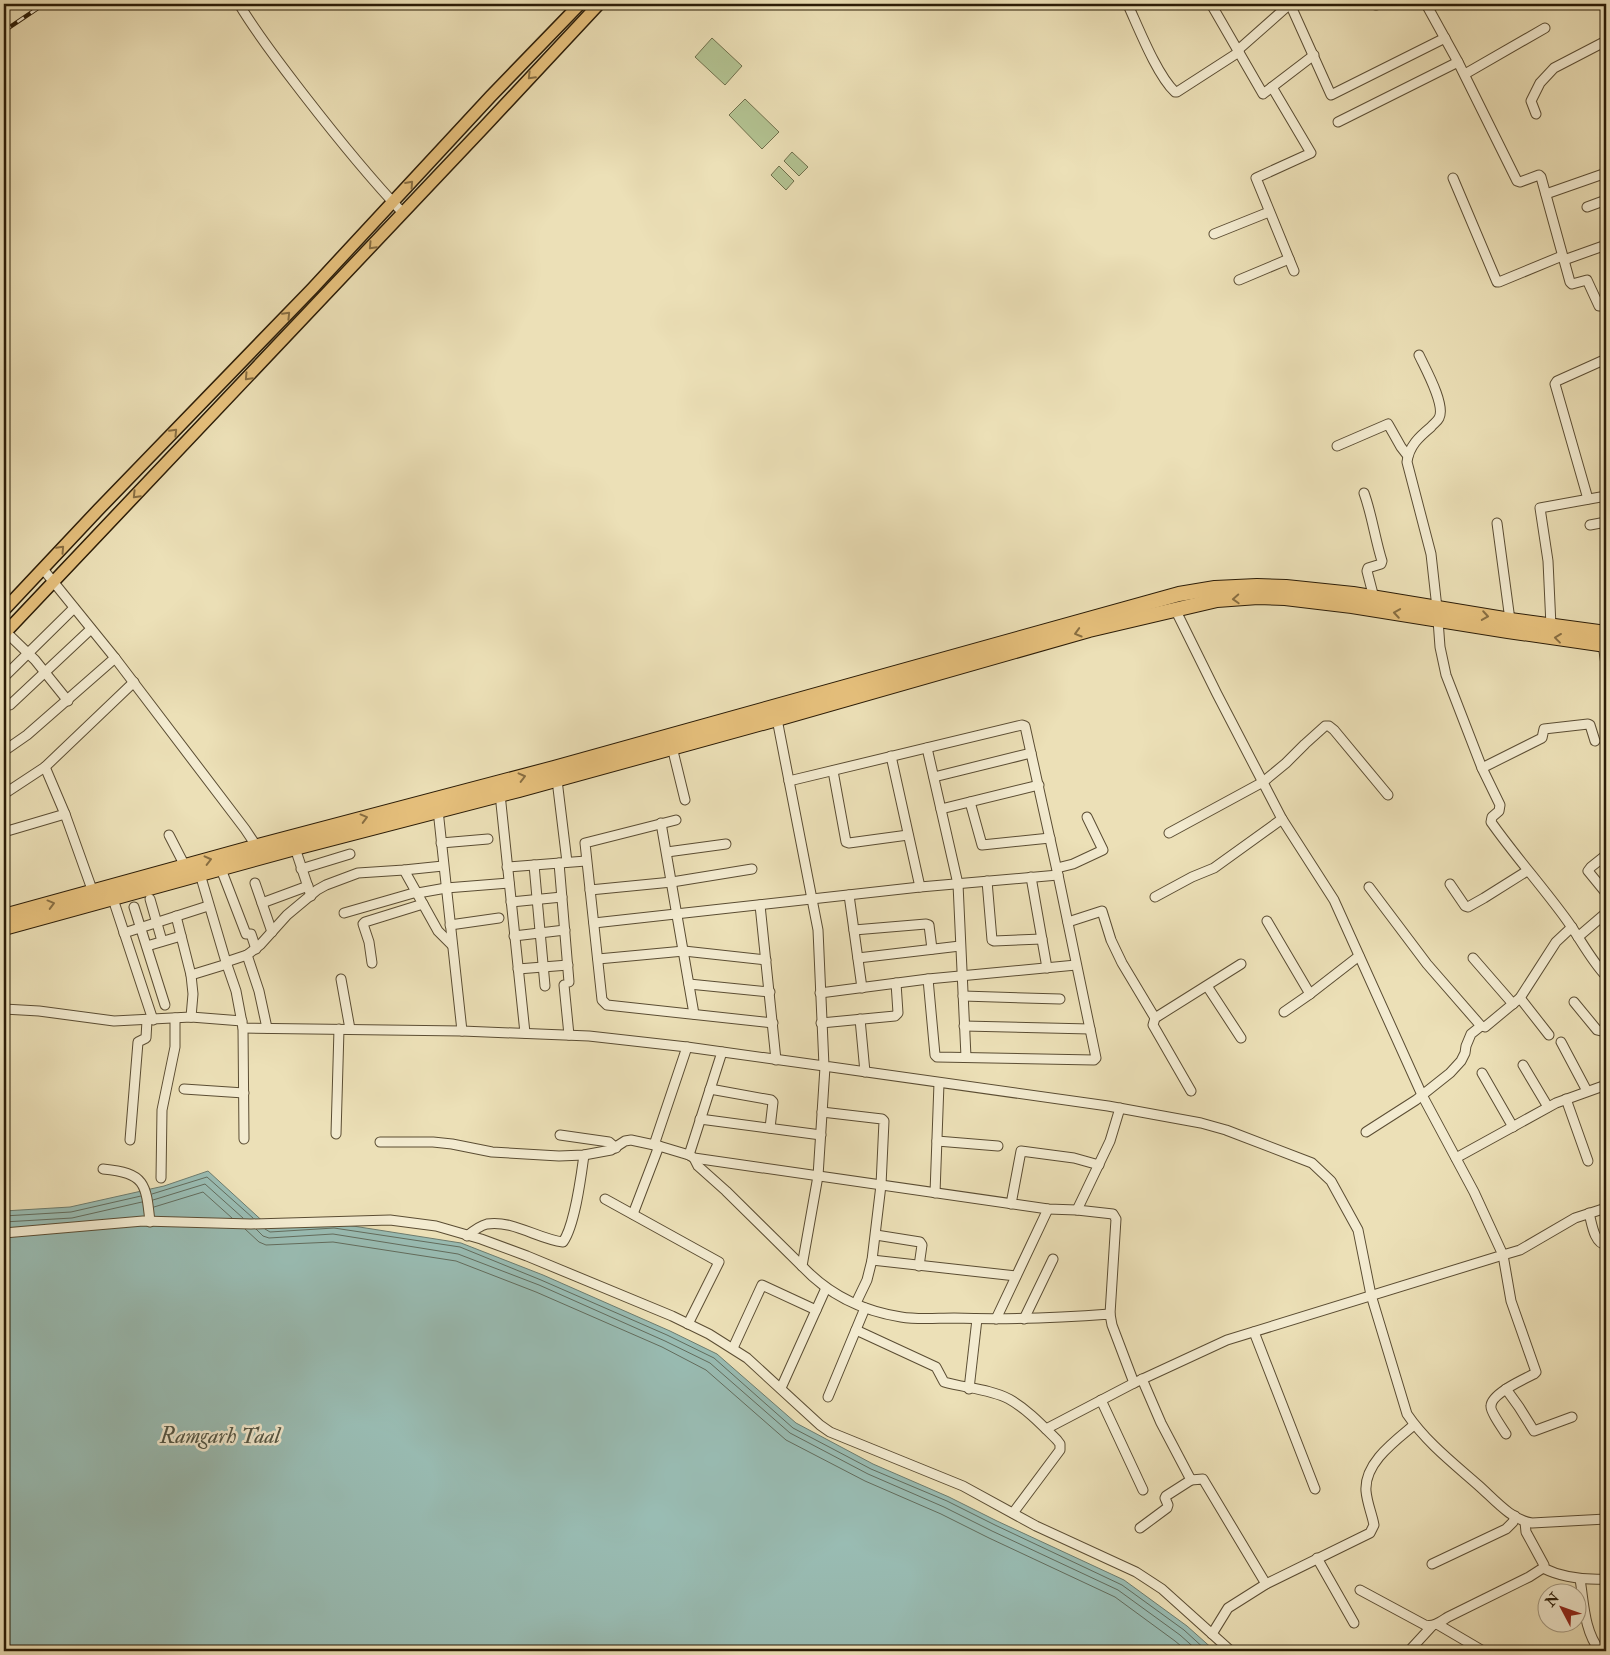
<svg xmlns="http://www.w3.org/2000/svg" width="1610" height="1655" font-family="'IM FELL Double Pica',serif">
<rect width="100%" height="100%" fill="#ece0b7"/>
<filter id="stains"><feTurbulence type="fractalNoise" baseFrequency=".004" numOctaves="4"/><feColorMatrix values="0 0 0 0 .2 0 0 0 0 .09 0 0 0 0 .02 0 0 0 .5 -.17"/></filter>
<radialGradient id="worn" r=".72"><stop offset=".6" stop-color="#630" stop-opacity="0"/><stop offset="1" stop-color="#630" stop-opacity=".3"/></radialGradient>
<g fill="#b3c392" stroke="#6f704c">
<polygon points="712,38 742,66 725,85 695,57"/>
<polygon points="745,99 779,132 762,149 729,115"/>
<polygon points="792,152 808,167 799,176 784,161"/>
<polygon points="779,166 794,181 786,190 771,175"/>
</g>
<polygon fill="#99bcb3" stroke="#6d7c6e" points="208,1171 269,1227 334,1223 461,1243 543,1275 670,1331 717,1354 796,1423 873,1464 949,1497 997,1521 1124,1580 1187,1626 1215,1651 4,1651 4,1211 70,1207 164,1186"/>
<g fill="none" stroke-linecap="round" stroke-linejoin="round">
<g stroke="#626c5d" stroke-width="1">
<polyline points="152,1194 207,1177 253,1218"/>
<polyline points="153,1200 205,1184 243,1218"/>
<polyline points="154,1207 203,1192 232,1218"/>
<polyline points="4,1216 71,1212 141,1196"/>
<polyline points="4,1222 72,1218 142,1202"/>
<polyline points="245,1229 259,1242 266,1245 333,1242 456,1261 536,1292 662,1347 706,1370 786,1440 865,1481 941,1514 989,1538 1115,1597 1175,1641 1187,1651"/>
<polyline points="256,1229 263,1236 269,1238 333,1234 458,1254 539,1285 665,1341 710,1363 790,1433 868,1474 944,1507 992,1531 1118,1590 1180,1635 1198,1651"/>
<polyline points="265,1229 270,1232 334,1228 460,1247 541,1280 667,1335 714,1358 793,1428 871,1469 947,1501 995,1525 1122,1585 1184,1630 1207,1651"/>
</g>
<g stroke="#5b4d33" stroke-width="11">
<g id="minor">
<path d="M239,4c19,32 42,61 65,91 31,40 64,81 99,118"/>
<polyline points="1211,4 1263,94 1314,55"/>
<polyline points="1290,4 1331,95 1445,38"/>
<polyline points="1375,4 1376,5"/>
<polyline points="1426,4 1458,62 1517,181 1520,182 1539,175 1541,177 1570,282 1572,284 1587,280 1599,306 1606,306"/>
<polyline points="1603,4 1606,10"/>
<path d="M1128,5c11,24 29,70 47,87h2l62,-40"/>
<polyline points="1238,50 1290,4"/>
<polyline points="1465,74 1545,28"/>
<polyline points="1272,87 1311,153 1256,178 1294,271"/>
<polyline points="1536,114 1531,101 1540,83 1554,68 1606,41"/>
<polyline points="1338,122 1458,62"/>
<polyline points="1453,178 1497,282 1499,282 1562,256"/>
<polyline points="1546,194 1606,173"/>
<polyline points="1587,207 1606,200"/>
<polyline points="1214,234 1269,212"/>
<polyline points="1564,260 1606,245"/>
<polyline points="1239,280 1289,259"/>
<path d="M1419,355c6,13 27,50 20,63 -2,4 -6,6 -8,9 -12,10 -22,19 -24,35l24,92 6,54"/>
<polyline points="1337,446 1388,424 1401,447 1408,456"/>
<path d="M1364,493c8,22 11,46 18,68l-1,3 -13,4 -1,3 7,27"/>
<polyline points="1588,499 1555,384 1557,381 1606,359"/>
<polyline points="1497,523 1510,620"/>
<polyline points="1590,525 1606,522"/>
<polyline points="43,569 115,658 245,829 259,850"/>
<path d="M1438,620l2,27 6,28 36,93 18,37 -1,6 -7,6 -1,5c24,34 51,64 75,97 14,19 24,40 40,57"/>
<polyline points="1551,626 1548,561 1540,508 1606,496"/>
<polyline points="6,632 35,660 68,701"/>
<polyline points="1603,644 1606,665"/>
<polyline points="4,677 74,608"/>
<polyline points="10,705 91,629"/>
<path d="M777,719l41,211 6,136 284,40 93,17 25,7 86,33 19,18 27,49 13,65 36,119c19,28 46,49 71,71 16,14 33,35 54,38l74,-4"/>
<polyline points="672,747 685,800"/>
<polyline points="927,748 958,884 966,1057"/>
<polyline points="4,751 27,735 115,658"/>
<polyline points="891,756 920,887"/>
<polyline points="45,767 65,814 94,895"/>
<polyline points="1482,768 1542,738 1544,729 1588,724 1590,725 1595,741"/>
<polyline points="833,771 846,842 849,843 908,835"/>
<polyline points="934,777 1031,753"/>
<polyline points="557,780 567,862"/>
<polyline points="789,781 1022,725 1025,726 1058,875 1096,1058 1094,1060 937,1057 935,1055 928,979"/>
<polyline points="4,794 45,767 134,682"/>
<polyline points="500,794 525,1033"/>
<polyline points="970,802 982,845 1050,838"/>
<polyline points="941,809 1039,785"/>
<polyline points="438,810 462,1031"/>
<polyline points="676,820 585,843 602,1000 607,1005 773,1023"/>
<polyline points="661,823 694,1014"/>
<polyline points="4,832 65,814"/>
<polyline points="1169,833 1263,782 1286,763 1305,744 1325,726 1329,726 1334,730 1388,795"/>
<polyline points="169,835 185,866"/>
<polyline points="441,843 488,839"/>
<polyline points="295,848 311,896"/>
<polyline points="667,852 726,844"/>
<polyline points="1606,855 1591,867 1588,871 1606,893"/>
<polyline points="559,863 569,982"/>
<polyline points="534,865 545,986"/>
<polyline points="507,867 586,861"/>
<polyline points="1057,868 1073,864 1103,850 1087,817"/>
<polyline points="221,869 246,934 251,934 256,949"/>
<polyline points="301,869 350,854"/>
<polyline points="404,870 438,931 452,945"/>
<polyline points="200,874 226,962 236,991 243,1028 462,1031 589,1036 687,1047 824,1066"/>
<polyline points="1031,877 1047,968"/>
<polyline points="987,881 992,940 994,941 1042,939"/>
<polyline points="255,883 272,932"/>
<polyline points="1450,884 1465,906 1468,907 1484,898 1527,871"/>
<polyline points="1369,887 1427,964 1481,1026 1485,1027 1520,998 1556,942 1572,927"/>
<polyline points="590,890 672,882 752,869"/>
<polyline points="418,893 446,888 509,883"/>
<polyline points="849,895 862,988"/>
<polyline points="1155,897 1192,877 1214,868 1282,819"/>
<polyline points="113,899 153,1020"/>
<polyline points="150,899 162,941"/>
<polyline points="511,902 562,897"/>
<polyline points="262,903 308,886"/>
<polyline points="760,905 776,1060"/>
<polyline points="134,907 165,1005"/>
<polyline points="344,913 417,892"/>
<polyline points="176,916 191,975 193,994 191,1017"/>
<polyline points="1267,921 1310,994"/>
<polyline points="1068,922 1102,911 1111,940 1122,963 1155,1018 1241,964"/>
<polyline points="594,923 920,887 1058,875"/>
<polyline points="450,925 499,918"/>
<polyline points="854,930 926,924 929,925 932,949"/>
<polyline points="124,933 208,906"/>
<polyline points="514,936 565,930"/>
<polyline points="1578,937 1606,913"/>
<polyline points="147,946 181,936"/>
<polyline points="247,955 259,991 267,1028"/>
<polyline points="858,958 960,946"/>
<polyline points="1473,958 1513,1004"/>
<polyline points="598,959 684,951 766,960"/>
<polyline points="226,962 247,955 260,945 287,915 317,890 326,885 358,873 404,870 443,866"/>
<polyline points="372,963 369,942 363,924 365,922 423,904"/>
<polyline points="518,969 568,965"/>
<polyline points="191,975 227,964"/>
<polyline points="341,979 350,1029"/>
<polyline points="689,984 770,992"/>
<polyline points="564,985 569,1035"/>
<polyline points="1207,986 1241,1038"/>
<polyline points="820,993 928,979 1076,965"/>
<polyline points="963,996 1060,999"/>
<polyline points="1520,998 1549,1035"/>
<polyline points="1574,1002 1597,1030 1601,1031 1606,1029"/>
<polyline points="4,1009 39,1011 114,1021 191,1017 242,1021"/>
<polyline points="1284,1012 1310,994 1359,956"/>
<polyline points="1155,1018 1153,1025 1191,1091"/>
<polyline points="860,1019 865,1072"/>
<polyline points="821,1023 895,1016 898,1013 896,983"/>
<polyline points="964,1026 1090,1029"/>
<polyline points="243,1027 244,1139"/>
<polyline points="1561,1042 1587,1091"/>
<polyline points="1523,1065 1548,1107"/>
<path d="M825,1067l-7,109 -16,90c26,28 61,45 99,51 17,3 36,1 53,1 53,2 103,0 156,-4l2,11 22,58"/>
<polyline points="1482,1073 1513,1127"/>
<polyline points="184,1089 244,1093"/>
<polyline points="710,1089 771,1100 773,1102 770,1128"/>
<polyline points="1566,1099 1588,1161"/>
<polyline points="822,1112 882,1119 884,1121 881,1185 872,1260 867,1280 856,1303"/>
<polyline points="700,1119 821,1135"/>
<polyline points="1366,1132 1416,1100 1450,1073 1461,1061 1465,1053 1466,1046 1471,1034 1481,1026"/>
<polyline points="336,1134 339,1029"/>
<polyline points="560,1135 609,1142 616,1148"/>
<polyline points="130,1140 138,1042 146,1038 147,1020"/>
<polyline points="937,1141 998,1146"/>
<polyline points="380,1142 433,1142 452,1144 492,1152 559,1156 584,1155 611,1150 625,1141 631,1140 659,1146 689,1155 694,1158 1048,1209 1077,1210 1113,1214 1116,1219 1110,1314"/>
<polyline points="654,1145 687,1047"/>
<polyline points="689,1155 722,1052"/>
<polyline points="694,1158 698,1166 726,1191 802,1266"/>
<polyline points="1456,1158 1556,1103 1606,1085"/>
<path d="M103,1169c42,4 43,14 47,53"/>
<polyline points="161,1178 162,1110 175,1047 175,1018"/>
<polyline points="935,1193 939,1083"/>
<polyline points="605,1199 719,1262 688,1324"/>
<polyline points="1011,1204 1021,1151 1074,1158 1099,1165"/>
<polyline points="1077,1210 1110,1141 1120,1108"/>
<path d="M1589,1213c3,11 5,30 17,32"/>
<polyline points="633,1214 659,1146"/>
<polyline points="4,1233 143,1221 251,1224 390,1220 436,1226 481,1239 527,1256 672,1316 709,1334 747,1358 820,1425 830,1432 963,1486 1036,1526 1136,1572 1162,1589 1231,1651"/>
<polyline points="876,1235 920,1242 922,1245 919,1266"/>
<path d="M467,1236c6,-5 12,-10 20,-12 26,-4 51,15 76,18 12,-17 18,-65 21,-87"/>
<polyline points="872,1260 1016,1276"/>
<polyline points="996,1319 1048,1209"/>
<polyline points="1024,1319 1053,1259"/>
<path d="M856,1330l80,37 8,15c21,6 46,7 65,17 18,10 33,26 48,41l3,4v6l-47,63"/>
<polyline points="1254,1332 1315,1489"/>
<polyline points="733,1348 762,1285 816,1310"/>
<polyline points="1142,1379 1161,1423 1191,1480 1203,1479 1266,1584"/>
<polyline points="781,1388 826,1288"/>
<polyline points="969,1389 977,1319"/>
<polyline points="1506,1389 1519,1407 1534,1431 1572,1417"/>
<polyline points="828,1397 865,1308"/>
<polyline points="1101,1400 1143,1490"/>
<polyline points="1046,1429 1134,1383 1227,1340 1503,1255 1474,1192 1422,1095 1334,900 1282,819 1217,694 1175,609"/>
<path d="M1506,1434c-3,-5 -16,-23 -15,-28 0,-12 33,-27 43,-32l2,-2 -25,-71 -8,-46 17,-5 55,-32 31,-10"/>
<polyline points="1140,1528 1167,1508 1168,1505 1165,1498 1166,1496 1191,1480"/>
<polyline points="1317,1558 1354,1623"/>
<polyline points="1432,1564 1506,1529 1513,1522 1515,1516"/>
<path d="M1543,1568c20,10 41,12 63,11"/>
<path d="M1580,1579c4,24 4,52 20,72"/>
<path d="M1360,1590l65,35c9,2 15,-3 23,-8l81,-40 14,-9 1,-3 -18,-33 -1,-10"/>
<polyline points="1437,1624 1483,1651"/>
<path d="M1212,1634l16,-26 38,-24 104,-51 4,-8c-2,-11 -7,-22 -8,-34 -2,-28 29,-50 48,-66"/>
<polyline points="1409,1651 1432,1626"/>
</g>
</g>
<g stroke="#2b1c07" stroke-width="14">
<g id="major">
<polyline points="4,610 99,509 312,289 491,96 580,4"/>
<polyline points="4,634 486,125 599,4"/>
</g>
</g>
<g stroke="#2b1c07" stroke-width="16">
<g id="highway">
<polyline points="4,916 258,846 554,768 1179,594 1215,588 1257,586 1286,587 1353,594 1510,620 1606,633"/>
<polyline points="4,928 295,848 519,790 777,719 1089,630 1217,600 1258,597 1285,598 1352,606 1508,631 1606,645"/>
</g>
</g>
<use href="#minor" stroke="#f3ebd0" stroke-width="9"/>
<use href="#major" stroke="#e6c07c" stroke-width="11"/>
<use href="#highway" stroke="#e6c07c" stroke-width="14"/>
<g stroke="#2b1c07" stroke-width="4.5">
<polyline id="rail" points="4,31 44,4"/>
</g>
<use href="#rail" stroke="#f3ebd0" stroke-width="2.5" stroke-dasharray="8" stroke-linecap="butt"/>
</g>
<defs><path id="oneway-chevron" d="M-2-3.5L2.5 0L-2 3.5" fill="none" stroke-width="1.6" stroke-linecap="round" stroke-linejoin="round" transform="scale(1.25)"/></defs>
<g stroke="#886e42">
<use href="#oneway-chevron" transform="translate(531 76) rotate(134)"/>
<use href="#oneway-chevron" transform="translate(410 184) rotate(-48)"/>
<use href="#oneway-chevron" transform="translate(372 246) rotate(133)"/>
<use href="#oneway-chevron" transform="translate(287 315) rotate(-46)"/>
<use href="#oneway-chevron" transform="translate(248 377) rotate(133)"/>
<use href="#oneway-chevron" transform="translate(174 432) rotate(-46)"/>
<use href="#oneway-chevron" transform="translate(136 495) rotate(134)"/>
<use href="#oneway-chevron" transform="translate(61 549) rotate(-47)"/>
<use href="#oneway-chevron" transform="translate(1236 599) rotate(177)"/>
<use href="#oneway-chevron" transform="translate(1397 613) rotate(-171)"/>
<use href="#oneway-chevron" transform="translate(1485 616) rotate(9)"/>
<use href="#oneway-chevron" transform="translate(1078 633) rotate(164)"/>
<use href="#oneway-chevron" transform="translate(1558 638) rotate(-173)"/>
<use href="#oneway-chevron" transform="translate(522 777) rotate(-14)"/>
<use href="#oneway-chevron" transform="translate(364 818) rotate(-15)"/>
<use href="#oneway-chevron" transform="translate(208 860) rotate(-14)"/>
<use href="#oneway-chevron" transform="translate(51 904) rotate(-15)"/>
</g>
<g text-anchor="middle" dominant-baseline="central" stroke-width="5" stroke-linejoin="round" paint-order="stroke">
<g font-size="22" font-style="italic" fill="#525443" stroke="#f3ebd0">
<text x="220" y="1436">Ramgarh Taal</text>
</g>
</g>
<rect width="1610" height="1655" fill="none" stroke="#ece0b7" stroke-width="20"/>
<rect x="5" y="5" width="1600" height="1645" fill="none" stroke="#2b1c07" stroke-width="2.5"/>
<rect x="10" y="10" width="1590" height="1635" fill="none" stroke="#2b1c07"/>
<g transform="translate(1562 1608) rotate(311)"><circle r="24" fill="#f3ebd0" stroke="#a39880"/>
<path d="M0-4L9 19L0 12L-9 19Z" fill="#8f2418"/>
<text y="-8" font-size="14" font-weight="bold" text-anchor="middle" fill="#2b1c07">N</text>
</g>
<rect width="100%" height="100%" filter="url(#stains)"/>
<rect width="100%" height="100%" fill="url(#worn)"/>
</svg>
